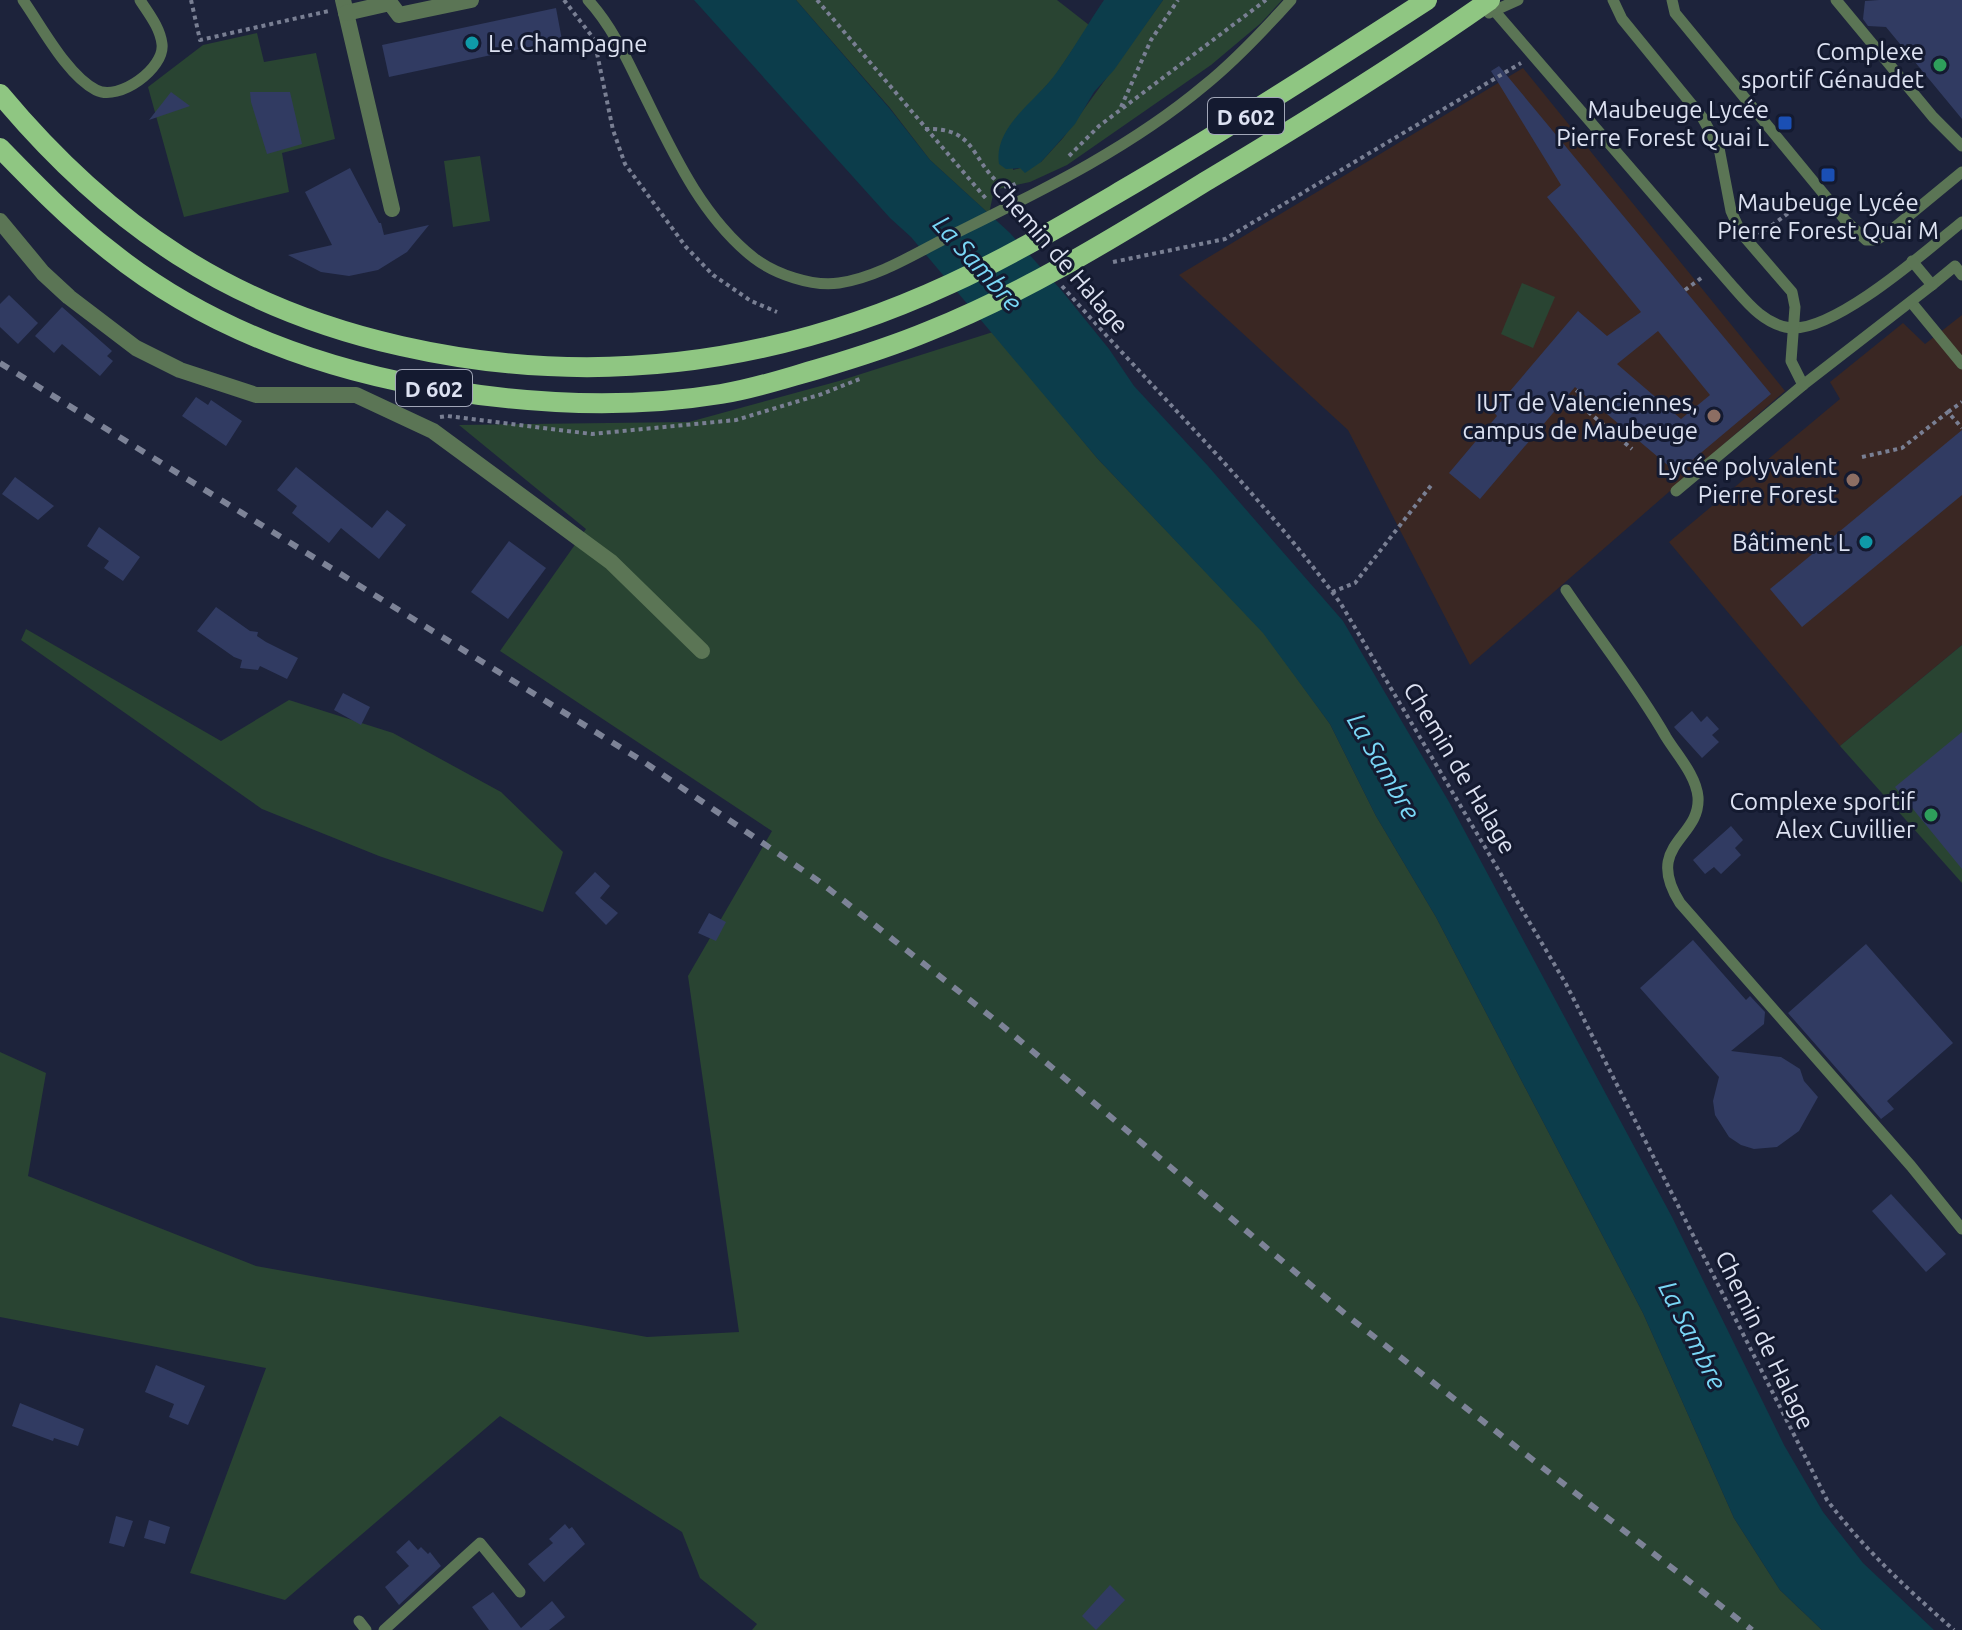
<svg xmlns="http://www.w3.org/2000/svg" width="1962" height="1630" font-family="Ubuntu,sans-serif">
<rect width="100%" height="100%" fill="#1d233b"/>
<g fill="#3a2723">
<polygon points="1523,68 1785,391 1470,665 1348,430 1179,275"/>
<polygon points="1962,315 1962,645 1840,746 1669,542 1840,399 1830,382 1903,323 1925,344"/>
</g>
<g fill="#294432">
<polygon points="796,0 1057,0 1089,25 1055,76 1012,124 1013,170 1041,162 1063,138 1163,0 1282,0 1261,23 1211,65 1067,165 1030,182 994,190 989,214 930,160 890,108"/>
<polygon points="257,33 264,62 316,53 335,139 282,153 289,192 184,217 148,87 203,45"/>
<polygon points="480,156 490,221 453,227 444,161"/>
<polygon points="1522,283 1555,297 1533,348 1501,334"/>
<polygon points="993,332 1097,458 1264,633 1330,724 1376,816 1436,917 1643,1313 1734,1518 1780,1590 1822,1630 752,1630 757,1624 700,1578 682,1532 500,1416 285,1600 190,1573 266,1368 0,1317 0,1052 46,1073 28,1176 256,1266 647,1337 739,1332 688,976 772,831 500,651 586,529 459,425 689,422 839,381"/>
<polygon points="26,629 221,741 289,700 393,733 501,792 563,852 543,912 379,856 262,809 21,640"/>
<polygon points="1962,645 1962,883 1840,746"/>
</g>
<g fill="#0c3d4b">
<polygon points="694,0 796,0 890,109 930,160 1010,233 1062,291 1109,349 1134,386 1208,466 1343,621 1449,802 1672,1217 1784,1445 1823,1512 1863,1563 1934,1630 1822,1630 1780,1590 1734,1518 1643,1313 1436,917 1376,816 1330,724 1263,633 1097,458 911,237 890,218"/>
<path d="M1104,0h59l-49,70 -20,22 -19,32 -34,38 -16,11 -5,-5 -14,1 -7,-5c-6,-38 39,-64 58,-92 18,-25 30,-47 47,-72z"/>
</g>
<g fill="#313b62" fill-rule="evenodd">
<polygon points="1879,0 1962,0 1962,119 1886,27 1868,26 1863,19 1865,1"/>
<polygon points="556,8 562,40 389,77 382,45"/>
<path d="M1499,66l272,328 -94,79 -102,-86 -95,112 -31,-26 48,-57 -4,-5 85,-100 29,25 34,-24 -94,-115 14,-12 -70,-114zM1658,331l52,64 -29,24 -64,-55z"/>
<polygon points="171,92 190,106 149,120"/>
<polygon points="250,92 290,92 302,144 267,154 251,102"/>
<polygon points="350,168 379,223 381,223 384,235 429,225 407,252 378,270 349,276 321,272 288,255 332,245 305,192"/>
<polygon points="9,295 38,323 18,344 0,327 0,304"/>
<polygon points="62,307 112,351 107,356 113,361 100,376 62,344 54,353 35,336"/>
<polygon points="196,397 208,405 211,400 242,421 226,446 182,416"/>
<polygon points="1962,430 1962,495 1802,627 1770,589"/>
<polygon points="296,467 372,528 387,510 406,525 379,559 341,528 329,543 292,513 297,506 277,490"/>
<polygon points="15,477 54,506 38,520 2,494"/>
<polygon points="99,527 140,557 123,581 104,568 109,561 87,546"/>
<polygon points="509,541 546,568 508,619 471,592"/>
<polygon points="216,607 250,631 258,632 257,636 266,642 298,658 287,679 260,666 258,670 240,668 242,660 234,657 197,631"/>
<polygon points="343,693 370,707 361,725 334,710"/>
<polygon points="1692,711 1701,722 1707,716 1719,729 1712,735 1719,742 1702,758 1674,727"/>
<polygon points="1962,732 1962,869 1895,787"/>
<polygon points="1731,826 1743,840 1735,848 1741,855 1721,874 1714,867 1705,874 1693,860"/>
<polygon points="595,872 610,886 600,898 618,913 606,925 575,893"/>
<polygon points="709,913 726,922 716,941 698,933"/>
<polygon points="1693,940 1746,1000 1750,996 1765,1012 1764,1024 1731,1051 1781,1057 1800,1069 1804,1081 1818,1097 1799,1131 1777,1147 1754,1149 1741,1145 1729,1137 1715,1115 1713,1101 1719,1077 1640,988"/>
<polygon points="1866,944 1953,1043 1887,1101 1894,1109 1881,1119 1788,1013"/>
<polygon points="1891,1194 1946,1254 1926,1272 1872,1211"/>
<polygon points="156,1365 205,1386 188,1425 169,1417 174,1404 145,1392"/>
<polygon points="20,1403 84,1429 78,1446 54,1438 53,1441 12,1426"/>
<polygon points="116,1516 133,1521 124,1547 109,1543"/>
<polygon points="149,1520 170,1527 165,1544 144,1538"/>
<polygon points="565,1524 569,1529 572,1527 585,1544 544,1582 528,1564 553,1543 549,1539"/>
<polygon points="409,1540 418,1550 421,1547 428,1554 430,1552 441,1566 399,1605 385,1587 409,1566 396,1552"/>
<polygon points="1110,1585 1125,1600 1096,1630 1082,1616"/>
<polygon points="493,1592 521,1628 552,1601 565,1617 549,1630 489,1630 472,1607"/>
</g>
<g fill="none" stroke-linecap="round" stroke-linejoin="round">
<g stroke="#797f93" stroke-width="4" stroke-dasharray="4 4" stroke-linecap="butt">
<polyline points="191,0 200,40 329,11"/>
<polyline points="564,0 594,39 613,130 625,164 686,247 713,275 751,301 777,312"/>
<polyline points="817,0 988,201"/>
<polyline points="1121,107 1151,40 1178,0"/>
<path d="M925,129c52,-2 45,31 77,57l7,1 10,-5"/>
<polyline points="1069,156 1099,126 1266,0"/>
<polyline points="1759,235 1810,197"/>
<polyline points="1113,262 1225,239 1521,63"/>
<path d="M1062,286c93,106 196,204 279,318l225,380 261,516c37,49 80,89 127,130"/>
<polyline points="1685,290 1704,276"/>
<polyline points="1579,390 1572,398 1632,449"/>
<polyline points="1948,412 1962,402"/>
<polyline points="440,417 447,416 592,434 736,420 822,394 862,378"/>
<polyline points="1862,457 1902,448 1948,412 1962,428"/>
<polyline points="1332,592 1355,583 1433,483"/>
</g>
<g stroke="#5b7555" stroke-width="11">
<path d="M23,0c19,27 44,75 73,90 23,12 69,-22 66,-46 -2,-17 -14,-31 -22,-44"/>
<path d="M588,0c22,24 36,53 50,82 31,62 60,132 116,176 21,16 58,29 85,25 41,-6 80,-32 117,-50 87,-43 174,-85 249,-148 31,-25 59,-55 86,-85"/>
<path d="M1485,0l243,281c17,19 35,44 63,47 45,3 135,-77 171,-106"/>
<polyline points="1613,0 1622,19 1702,117 1719,148 1731,211 1741,233 1792,292 1795,307 1791,361 1803,385"/>
<polyline points="1672,0 1675,13 1846,221 1866,240 1876,240 1889,232 1962,172"/>
<polyline points="1836,0 1933,117 1962,146"/>
<polyline points="1489,13 1518,0"/>
<polyline points="1932,285 1955,266 1962,275"/>
<polyline points="1911,302 1962,364"/>
<polyline points="1676,491 1803,385 1932,285 1912,261"/>
<path d="M1566,590c33,49 71,96 100,147 11,18 30,38 32,60 3,42 -55,47 -18,106l231,263 51,63"/>
<polyline points="359,1621 366,1630"/>
<polyline points="384,1630 480,1543 520,1592"/>
</g>
<g stroke="#5b7555" stroke-width="16">
<polyline points="343,0 392,209"/>
<polyline points="346,13 390,3 399,15 471,0"/>
<polyline points="0,221 43,273 69,297 136,348 180,370 256,395 356,395 433,431 611,562 702,651"/>
</g>
<g stroke="#8fc682" stroke-width="20">
<path d="M0,94c110,132 232,214 401,252 190,43 372,20 549,-62 63,-29 123,-65 183,-100 100,-59 197,-121 294,-184"/>
<path d="M0,148c35,36 70,72 110,103 96,77 215,120 336,139 92,15 183,19 275,4 33,-5 65,-16 97,-25 37,-11 75,-23 111,-38 98,-39 189,-96 279,-151 96,-57 191,-116 282,-180"/>
</g>
<polyline stroke="#7d8397" stroke-width="6" stroke-dasharray="10 10" stroke-linecap="butt" points="0,363 644,762 820,882 999,1023 1350,1318 1752,1630"/>
</g>
<g fill="#0f9aa8" stroke="#141a30" stroke-width="3">
<circle cx="472" cy="43" r="8"/>
<circle cx="1866" cy="542" r="8"/>
</g>
<g fill="#2e9e5b" stroke="#141a30" stroke-width="3">
<circle cx="1940" cy="65" r="8"/>
<circle cx="1931" cy="815" r="8"/>
</g>
<g fill="#1a4fb4" stroke="#141a30" stroke-width="3">
<rect x="1777" y="115" width="16" height="16" rx="4"/>
<rect x="1820" y="167" width="16" height="16" rx="4"/>
</g>
<g fill="#8d6e63" stroke="#141a30" stroke-width="3">
<circle cx="1714" cy="416" r="8"/>
<circle cx="1853" cy="480" r="8"/>
</g>
<g text-anchor="middle" dominant-baseline="central" stroke-width="6" stroke-linejoin="round" paint-order="stroke">
<g fill="#141a30" stroke="#a1a6b8" stroke-width="2">
<rect x="1208" y="98" width="76" height="36" rx="6"/>
<rect x="396" y="370" width="76" height="36" rx="6"/>
</g>
<g font-size="22" font-weight="bold" fill="#dde2f2">
<text x="1246" y="116">D 602</text>
<text x="434" y="388">D 602</text>
</g>
<g font-size="24" fill="#dde2f2" stroke="#141a30" text-anchor="end">
<text x="488" y="43" text-anchor="start">Le Champagne</text>
<text x="1924" y="51">Complexe<tspan x="1924" dy="28">sportif Génaudet</tspan></text>
<text x="1769" y="109">Maubeuge Lycée<tspan x="1769" dy="28">Pierre Forest Quai L</tspan></text>
<text x="1828" y="202" text-anchor="middle">Maubeuge Lycée<tspan x="1828" dy="28">Pierre Forest Quai M</tspan></text>
<text x="1698" y="402">IUT de Valenciennes,<tspan x="1698" dy="28">campus de Maubeuge</tspan></text>
<text x="1837" y="466">Lycée polyvalent<tspan x="1837" dy="28">Pierre Forest</tspan></text>
<text x="1850" y="542">Bâtiment L</text>
<text x="1915" y="801">Complexe sportif<tspan x="1915" dy="28">Alex Cuvillier</tspan></text>
</g>
<g font-size="24" fill="#dde2f2" stroke="#141a30">
<text transform="translate(1060 256) rotate(49)">Chemin de Halage</text>
<text transform="translate(1460 768) rotate(59)">Chemin de Halage</text>
<text transform="translate(1765 1340) rotate(64)">Chemin de Halage</text>
</g>
<g font-size="26" font-style="italic" fill="#79d7f6" stroke="#141a30">
<text transform="translate(978 263) rotate(48)">La Sambre</text>
<text transform="translate(1384 766) rotate(60)">La Sambre</text>
<text transform="translate(1693 1335) rotate(63)">La Sambre</text>
</g>
</g>
</svg>
